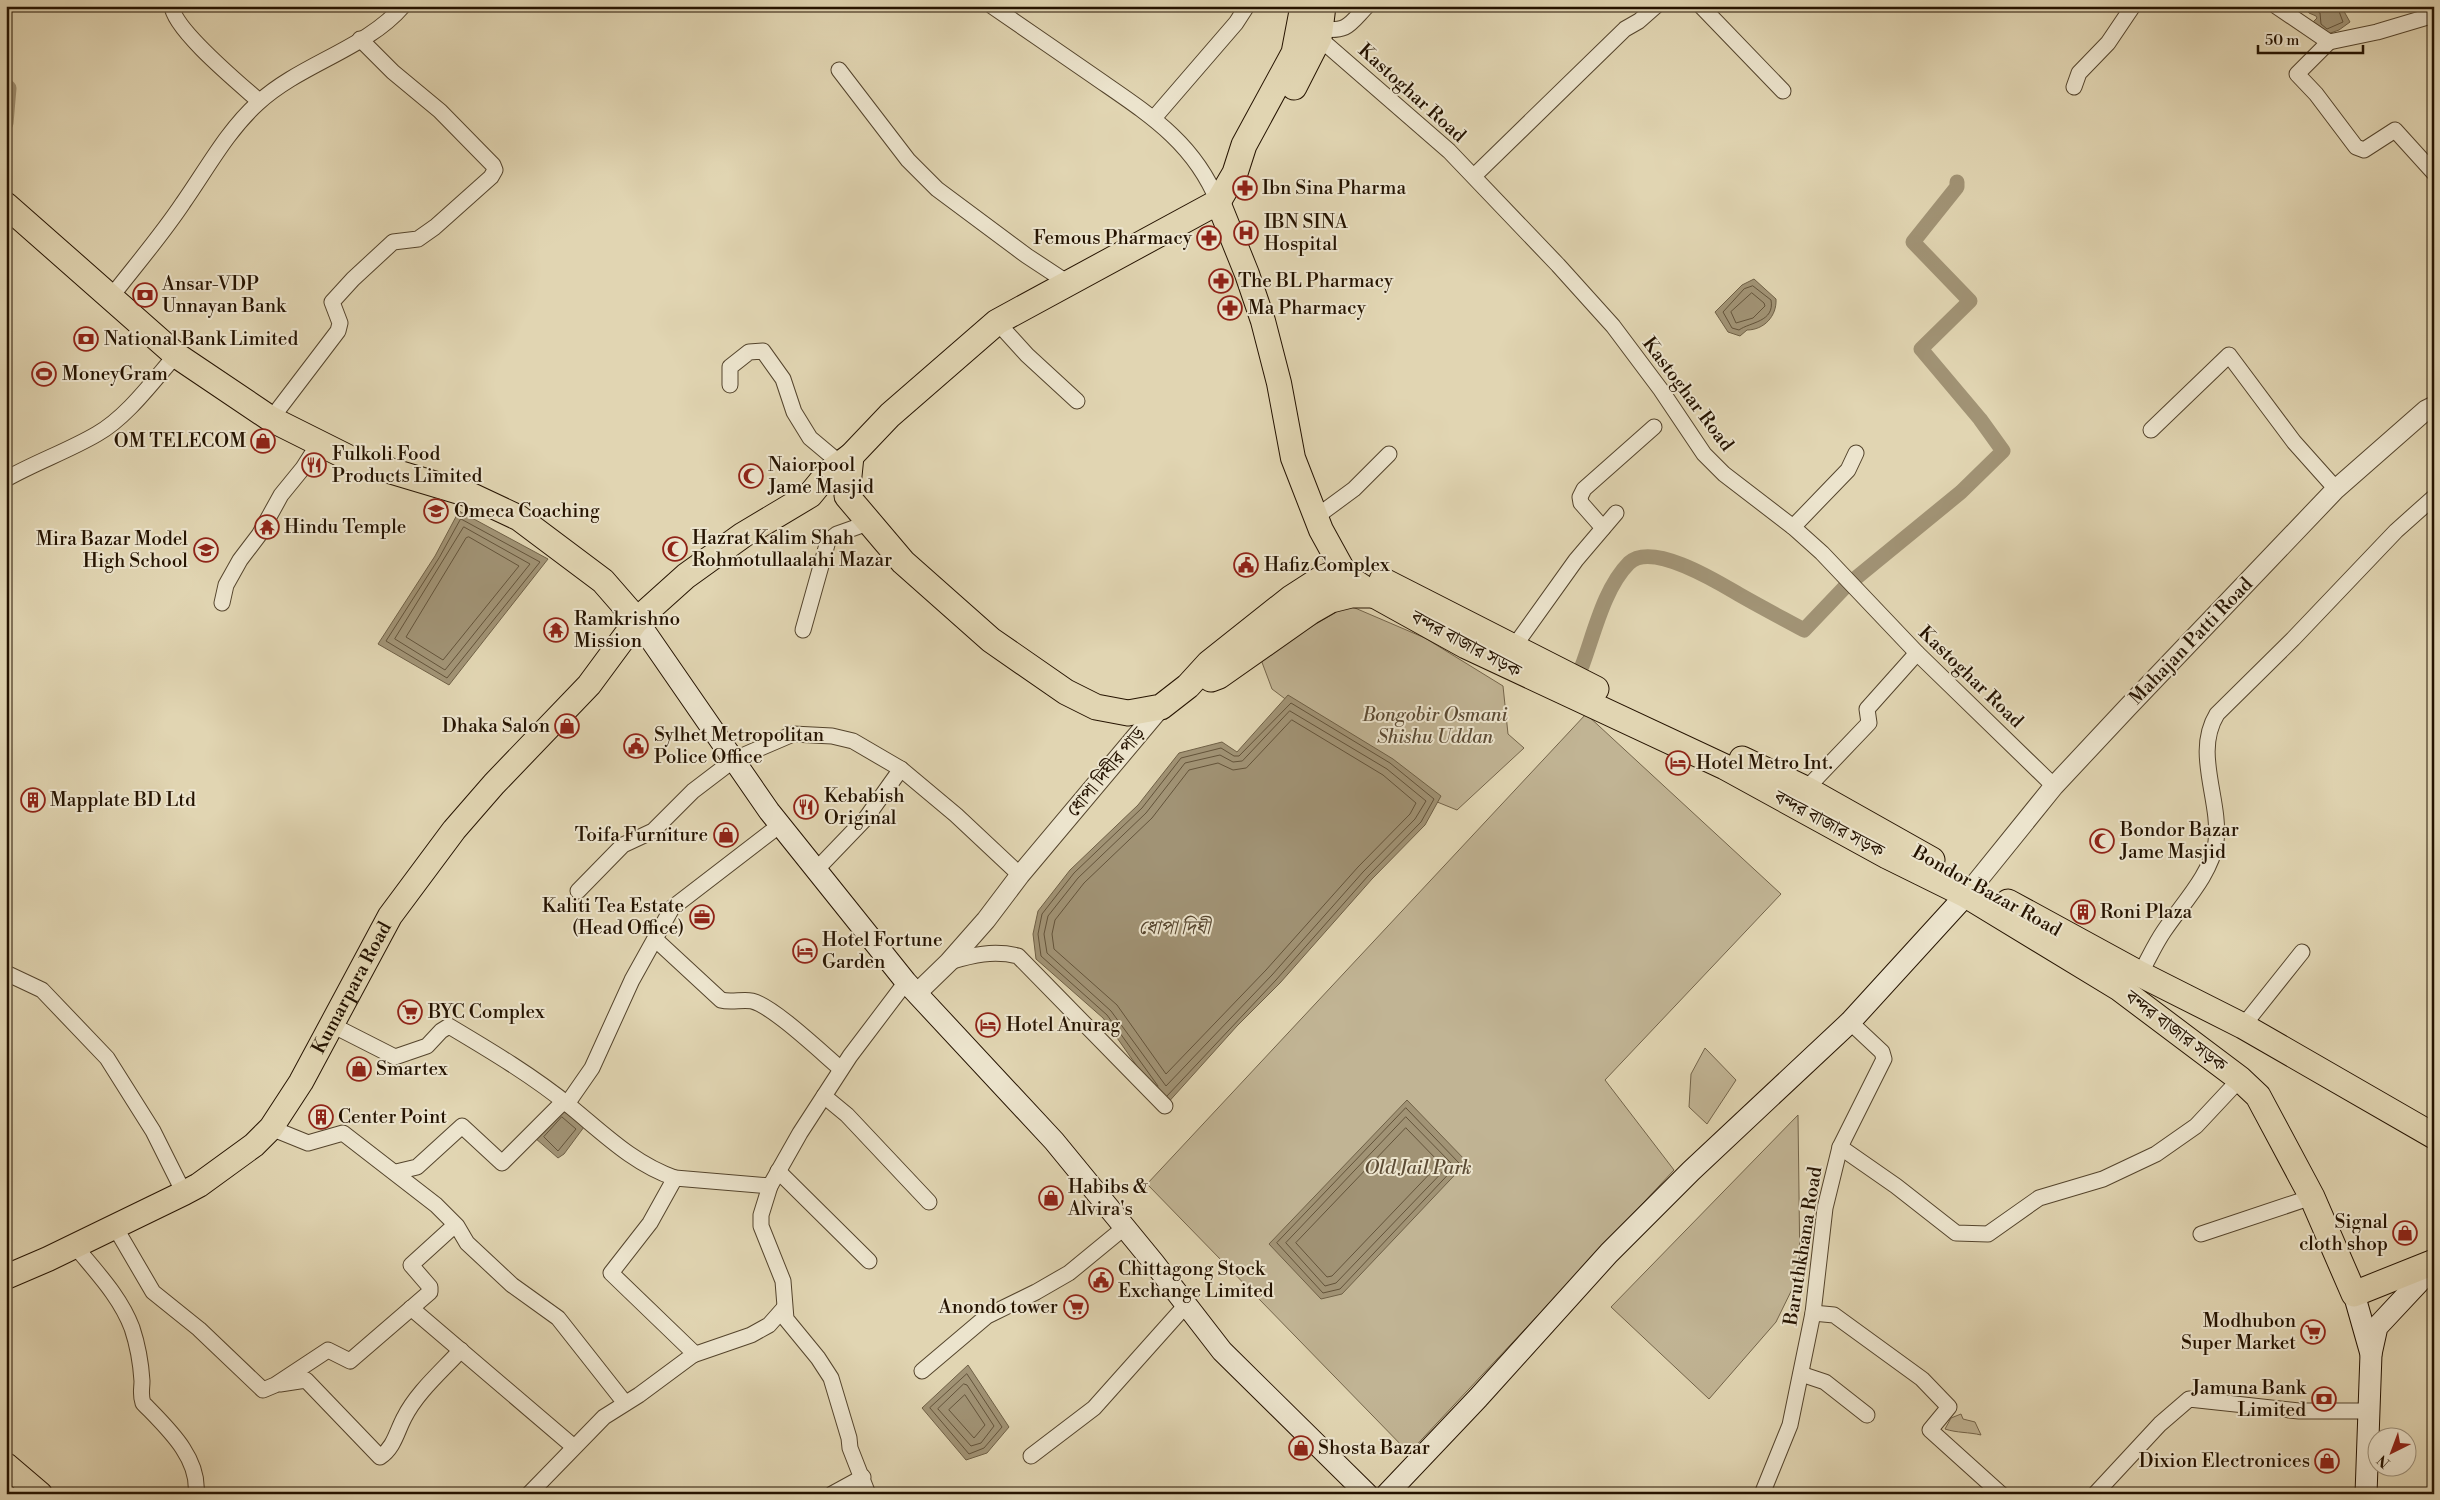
<svg xmlns="http://www.w3.org/2000/svg" width="2440" height="1500" font-family="'Libre Bodoni','Noto Serif Bengali',serif">
<rect width="100%" height="100%" fill="#e1d5b2"/>
<filter id="stains"><feTurbulence type="fractalNoise" baseFrequency=".004" numOctaves="4"/><feColorMatrix values="0 0 0 0 .2 0 0 0 0 .09 0 0 0 0 .02 0 0 0 .5 -.17"/></filter>
<radialGradient id="worn" r=".72"><stop offset=".6" stop-color="#630" stop-opacity="0"/><stop offset="1" stop-color="#630" stop-opacity=".3"/></radialGradient>
<g fill="#c1b494" stroke="#73644a">
<polygon points="1348,605 1425,638 1503,686 1508,734 1524,748 1457,810 1405,789 1272,689 1260,657"/>
<polygon points="1586,714 1781,894 1605,1080 1674,1170 1409,1453 1147,1184"/>
<polygon points="1705,1048 1736,1080 1707,1124 1689,1107 1691,1074"/>
<polygon points="1798,1115 1800,1273 1776,1322 1709,1399 1611,1307"/>
<path d="M1961,1414l2,5 12,3 6,13c-12,-3 -24,-2 -36,-6l6,-11z"/>
</g>
<g fill="#a19375" stroke="#6f6046">
<polygon points="2303,6 2341,6 2350,22 2339,30 2325,35 2312,23 2317,18 2316,16 2309,13"/>
<path d="M1754,279l22,20c1,17 -12,31 -29,31l-7,6 -12,-4 -13,-20 27,-27z"/>
<polygon points="459,511 548,559 449,685 378,644 435,556"/>
<polygon points="1288,695 1393,759 1441,796 1425,825 1372,879 1280,983 1237,1026 1165,1106 1103,1018 1036,959 1033,934 1038,911 1070,870 1138,805 1179,753 1222,742 1237,752"/>
<polygon points="1407,1100 1467,1162 1342,1294 1321,1299 1269,1244"/>
<polygon points="562,1110 584,1127 564,1154 558,1158 535,1138"/>
<polygon points="968,1365 1009,1427 987,1453 966,1460 922,1408"/>
</g>
<g fill="none" stroke-linecap="round" stroke-linejoin="round">
<g stroke="#63533a" stroke-width="1">
<polyline points="2309,6 2320,13 2321,24 2327,29 2343,22 2337,6"/>
<path d="M1753,286l18,14c4,22 -21,22 -32,30l-7,-2 -9,-16 21,-23z"/>
<polygon points="1752,293 1764,303 1765,306 1753,318 1736,323 1731,312"/>
<polygon points="461,519 540,562 447,678 386,641 439,558"/>
<polygon points="464,527 530,564 445,670 395,639"/>
<polygon points="469,537 519,566 443,660 406,637 466,538"/>
<polygon points="1290,711 1387,769 1426,801 1415,819 1363,872 1272,975 1166,1086 1111,1011 1047,953 1044,934 1048,916 1078,878 1146,813 1185,763 1220,755 1233,762 1242,761"/>
<polygon points="1292,720 1383,775 1416,803 1410,814 1358,867 1266,970 1166,1074 1117,1005 1054,949 1052,934 1055,920 1084,883 1152,818 1189,770 1218,763 1233,770 1246,768"/>
<polyline points="1158,1086 1107,1015 1041,956 1038,934 1042,914 1074,873 1142,808 1181,758 1221,748 1234,756 1239,756 1291,703 1390,763 1434,799 1421,822 1368,876 1276,980 1167,1096"/>
<polygon points="1406,1108 1459,1163 1340,1289 1323,1293 1277,1243"/>
<polygon points="562,1117 576,1129 558,1151 544,1137"/>
<polygon points="1406,1117 1451,1163 1336,1283 1325,1286 1286,1243"/>
<polygon points="1406,1128 1440,1163 1332,1276 1327,1277 1296,1243"/>
<polygon points="967,1374 1002,1427 984,1448 969,1454 930,1408"/>
<polygon points="964,1384 967,1385 994,1426 981,1443 971,1446 938,1409"/>
<polygon points="965,1395 985,1425 974,1438 949,1410"/>
</g>
<g stroke="#a19375" stroke-width="15">
<polyline points="6,85 9,88 6,123"/>
<path d="M1582,666c12,-32 22,-78 47,-103 23,-22 89,19 111,32 21,12 42,23 64,35l41,-43 116,-95 42,-41 -23,-32 -59,-70 49,-48 -57,-59 44,-55v-5"/>
</g>
<g stroke="#54442c" stroke-width="17">
<g id="minor">
<path d="M172,6c1,23 68,78 87,95"/>
<path d="M992,6c33,23 67,46 100,69 53,37 101,65 126,127"/>
<polyline points="1701,6 1783,91"/>
<polyline points="2276,6 2329,42 2377,32 2434,15"/>
<path d="M1321,29c27,3 28,-4 46,-23"/>
<polyline points="1319,38 1449,151 1558,265 1613,326 1661,390 1704,454 1724,474 1793,527 1822,553 1917,653 2054,786"/>
<polyline points="2329,42 2297,74 2316,94 2356,147 2364,150 2395,130 2434,173"/>
<polyline points="839,70 908,160 937,189 1027,256 1068,283"/>
<polyline points="2074,87 2079,73 2108,43 2133,6"/>
<polyline points="1154,118 1236,23 1247,6"/>
<polyline points="1474,176 1625,29 1639,21 1656,6"/>
<path d="M111,297c24,-31 50,-61 72,-94 24,-34 44,-72 75,-100 42,-39 108,-54 145,-97"/>
<polyline points="997,322 1027,355 1077,401"/>
<polyline points="730,385 730,367 749,352 763,351 783,379 794,412 810,438 841,464"/>
<polyline points="271,419 338,331 340,323 332,302 353,279 393,242 418,239 435,227 491,177 495,170 493,165 440,111 393,72 360,39"/>
<polyline points="2151,430 2229,355 2294,442 2336,489"/>
<path d="M6,479c30,-17 62,-28 91,-45 30,-17 56,-53 79,-79"/>
<polyline points="1316,517 1354,489 1389,454"/>
<polyline points="1793,527 1848,470 1856,453"/>
<polyline points="1603,528 1581,503 1580,497 1584,489 1654,427"/>
<polyline points="222,603 226,585 240,560 259,535 281,495 303,468 319,443"/>
<polyline points="803,630 828,541 837,534 868,523"/>
<polyline points="1513,648 1576,560 1616,513"/>
<polyline points="1806,789 1869,723 1867,709 1917,653"/>
<polyline points="816,870 866,818 901,769"/>
<polyline points="578,891 623,845 653,831 693,791 735,759 793,734 832,736 853,741 901,769 956,815 1020,875"/>
<path d="M655,939l66,61c10,3 21,-1 31,1 21,5 70,52 89,68"/>
<path d="M949,962c24,-7 44,-12 69,-6l147,150"/>
<polyline points="6,973 42,990 107,1058 153,1131 184,1193"/>
<path d="M2140,974c8,-14 15,-30 24,-43 18,-27 47,-56 52,-89 5,-43 -23,-89 1,-128l76,-75 103,-108 38,-34"/>
<path d="M332,1025l63,32 32,-11 14,-15 8,-5c42,25 84,50 122,81 33,27 63,57 104,71"/>
<polyline points="2243,1026 2302,952"/>
<polyline points="824,1096 847,1115 929,1202"/>
<polyline points="567,1104 592,1068 632,980 672,908 780,825"/>
<polyline points="271,1128 308,1143 343,1133 436,1205 457,1226 467,1243 512,1285 558,1318 625,1403"/>
<polyline points="1840,1147 1896,1186 1956,1233 1988,1234 2039,1198 2103,1179 2156,1154 2196,1126 2240,1079"/>
<polyline points="778,1171 869,1261"/>
<polyline points="396,1172 417,1167 462,1126 502,1163 563,1102"/>
<polyline points="770,1186 761,1215 761,1226 783,1281 786,1319 818,1358 831,1378 849,1438 850,1448 868,1494"/>
<polyline points="115,1227 153,1292 199,1329 263,1390 275,1385 328,1350 350,1361 430,1292 430,1287 411,1265 455,1225"/>
<polyline points="2201,1234 2312,1197"/>
<path d="M75,1246c21,26 45,50 57,82 5,15 9,37 10,53 0,8 -2,13 1,22 23,24 57,54 53,91"/>
<polyline points="411,1308 574,1447"/>
<polyline points="1813,1313 1834,1315 1922,1379 1949,1407 1930,1430 2001,1494"/>
<polyline points="693,1355 751,1335 769,1325 784,1308"/>
<polyline points="922,1371 987,1316 1036,1292 1069,1273 1125,1227"/>
<polyline points="1801,1374 1825,1382 1867,1415"/>
<path d="M280,1384l26,-4 74,77c14,-9 17,-26 24,-39 13,-26 38,-47 57,-68"/>
<polyline points="1031,1456 1094,1408 1186,1305"/>
<polyline points="529,1494 604,1417 639,1395 693,1355 693,1352 611,1273 650,1223 675,1178 770,1186 800,1133 850,1056 906,982"/>
<polyline points="832,1494 863,1477"/>
<polyline points="1762,1494 1790,1425 1813,1313 1825,1208 1840,1147 1884,1059 1882,1052 1850,1022"/>
<polyline points="2095,1494 2160,1424 2189,1399 2299,1411 2368,1411"/>
</g>
</g>
<g stroke="#54442c" stroke-width="21">
<g id="tertiary">
<polyline points="1966,895 2054,786 2127,708 2336,489 2426,410 2434,406"/>
<polyline points="917,993 949,962 986,920 1020,875 1161,707"/>
</g>
</g>
<g stroke="#251300" stroke-width="23">
<g id="secondary">
<polyline points="637,620 769,811 906,982 1054,1141 1154,1263 1222,1351 1367,1494"/>
<polyline points="2354,1294 2371,1354 2366,1494"/>
<polyline points="2371,1354 2377,1327 2434,1266"/>
<polyline points="1387,1494 1478,1398 1609,1253 1691,1171 1850,1022 1966,895"/>
</g>
</g>
<g stroke="#251300" stroke-width="26">
<g id="primary">
<polyline points="1218,202 1247,274 1263,321 1279,383 1293,458 1321,530 1343,570 1339,590"/>
<path id="s1" d="M6,1277l42,-18 136,-66 15,-8 55,-40 17,-17 30,-46 89,-166 64,-86 40,-46 95,-99 48,-65"/>
<polyline points="6,1465 40,1494"/>
</g>
</g>
<g stroke="#251300" stroke-width="27">
<g id="trunk">
<polyline points="1294,87 1319,38 1323,6"/>
<polyline points="6,205 176,355 271,419 351,459 468,494 519,518 603,581 637,620 686,576 743,535 810,495 829,472 851,456 890,415 997,322 1218,202 1235,173 1244,145 1294,53 1303,6"/>
<polyline points="851,456 847,496 903,562 991,640 1066,692 1096,707 1128,713 1161,707 1188,686 1209,663 1291,598 1322,578 1343,570"/>
<polyline points="1343,570 1353,581 1374,595 1466,646 1725,767 1887,856 1966,895 2119,988 2240,1079 2258,1096 2312,1197 2354,1294 2434,1262"/>
<polyline points="1382,580 1596,689"/>
<polyline points="1211,679 1219,676 1310,612 1331,600 1351,595 1374,595"/>
<polyline points="1742,759 1806,789 1932,860"/>
<polyline points="2008,902 2140,974 2243,1026 2434,1136"/>
</g>
</g>
<use href="#minor" stroke="#ece4cd" stroke-width="15"/>
<use href="#tertiary" stroke="#ece4cd" stroke-width="19"/>
<use href="#secondary" stroke="#ece4cd" stroke-width="21"/>
<use href="#primary" stroke="#e1d5b2" stroke-width="24"/>
<use href="#trunk" stroke="#e1d5b2" stroke-width="25"/>
</g>
<defs>
<g id="pharmacy-ring" transform="scale(1.25)"><circle r="9.5" fill="#ece4cd" stroke="#8f2418" stroke-width="1.5"/><path d="M-2-6h4v4h4v4h-4v4h-4v-4h-4v-4h4Z" fill="#8f2418"/></g>
<g id="hospital-ring" transform="scale(1.25)"><circle r="9.5" fill="#ece4cd" stroke="#8f2418" stroke-width="1.5"/><path d="M-5-5h3v3.5h4V-5h3V5h-3V1.5h-4V5h-3Z" fill="#8f2418"/></g>
<g id="bank-ring" transform="scale(1.25)"><circle r="9.5" fill="#ece4cd" stroke="#8f2418" stroke-width="1.5"/><path d="M-6-4H6V4H-6ZM0-2.3a2.3 2.3 0 1 0 0 4.6a2.3 2.3 0 1 0 0-4.6Z" fill="#8f2418"/></g>
<g id="stadium-ring" transform="scale(1.25)"><circle r="9.5" fill="#ece4cd" stroke="#8f2418" stroke-width="1.5"/><path d="M0-5a6.5 5 0 1 0 0 10a6.5 5 0 1 0 0-10ZM-3.5-1.8h7v3.6h-7Z" fill="#8f2418"/></g>
<g id="shop-ring" transform="scale(1.25)"><circle r="9.5" fill="#ece4cd" stroke="#8f2418" stroke-width="1.5"/><path d="M-5-2.5h2.3a2.7 3.5 0 0 1 5.4 0H5L5.5 6h-11ZM-1.5-2.5h3a1.5 2.3 0 0 0-3 0Z" fill="#8f2418"/></g>
<g id="restaurant-ring" transform="scale(1.25)"><circle r="9.5" fill="#ece4cd" stroke="#8f2418" stroke-width="1.5"/><path d="M-5-6h1v4h1v-4h1v4h1v-4h1v5L-1.5 .5V6h-2V.5L-5-1ZM5-6V6H3V1.5H1.5Q1.5-4 5-6Z" fill="#8f2418"/></g>
<g id="mosque-ring" transform="scale(1.25)"><circle r="9.5" fill="#ece4cd" stroke="#8f2418" stroke-width="1.5"/><path d="M3.5-4.9A6 6 0 1 0 3.5 4.9A5 5 0 1 1 3.5-4.9Z" fill="#8f2418"/></g>
<g id="university-ring" transform="scale(1.25)"><circle r="9.5" fill="#ece4cd" stroke="#8f2418" stroke-width="1.5"/><path d="M0-5L7-2L0 1L-7-2ZM-4 1L0 2.5L4 1V4Q0 6-4 4Z" fill="#8f2418"/></g>
<g id="temple-ring" transform="scale(1.25)"><circle r="9.5" fill="#ece4cd" stroke="#8f2418" stroke-width="1.5"/><path d="M0-6L5-2H3V0L6.5 2.5H4V6H1.5V3h-3V6H-4V2.5H-6.5L-3 0V-2H-5Z" fill="#8f2418"/></g>
<g id="school-ring" transform="scale(1.25)"><circle r="9.5" fill="#ece4cd" stroke="#8f2418" stroke-width="1.5"/><path d="M0-5L7-2L0 1L-7-2ZM-4 1L0 2.5L4 1V4Q0 6-4 4Z" fill="#8f2418"/></g>
<g id="civic-ring" transform="scale(1.25)"><circle r="9.5" fill="#ece4cd" stroke="#8f2418" stroke-width="1.5"/><path d="M-.6-6.5H3V-4.5H.6V-3L4-1V1h2V6H-6V1h2V-1L-.6-3ZM-1.2 2.5V6h2.4V2.5Z" fill="#8f2418"/></g>
<g id="hotel-ring" transform="scale(1.25)"><circle r="9.5" fill="#ece4cd" stroke="#8f2418" stroke-width="1.5"/><path d="M-6-4.5h1.5V1H6V5H4.5V3h-9V5H-6ZM-4 0a1.8 1.8 0 1 1 3.6 0ZM.5 0V-2.5h3Q6-2.5 6 0Z" fill="#8f2418"/></g>
<g id="building-ring" transform="scale(1.25)"><circle r="9.5" fill="#ece4cd" stroke="#8f2418" stroke-width="1.5"/><path d="M-4-6H4V6H1V3H-1V6H-4ZM-2.5-4.3h1.7v1.8h-1.7ZM.8-4.3h1.7v1.8H.8ZM-2.5-1h1.7V.8h-1.7ZM.8-1h1.7V.8H.8Z" fill="#8f2418"/></g>
<g id="office-ring" transform="scale(1.25)"><circle r="9.5" fill="#ece4cd" stroke="#8f2418" stroke-width="1.5"/><path d="M-6-3h4V-5.5h4V-3h4V5H-6ZM-1-4.5V-3h2v-1.5ZM-6 0V1H6V0Z" fill="#8f2418"/></g>
<g id="supermarket-ring" transform="scale(1.25)"><circle r="9.5" fill="#ece4cd" stroke="#8f2418" stroke-width="1.5"/><path d="M-6-5.5h2.5l.6 2H6L4.5 2H-2.5L-4.4-4H-6ZM-1.5 3.2a1.3 1.3 0 1 0 .1 0ZM3 3.2a1.3 1.3 0 1 0 .1 0Z" fill="#8f2418"/></g>
</defs>
<g fill-rule="evenodd">
<use href="#pharmacy-ring" x="1245" y="188"/>
<use href="#hospital-ring" x="1246" y="233"/>
<use href="#pharmacy-ring" x="1209" y="238"/>
<use href="#pharmacy-ring" x="1221" y="281"/>
<use href="#bank-ring" x="145" y="295"/>
<use href="#pharmacy-ring" x="1230" y="308"/>
<use href="#bank-ring" x="86" y="339"/>
<use href="#stadium-ring" x="44" y="374"/>
<use href="#shop-ring" x="263" y="441"/>
<use href="#restaurant-ring" x="314" y="465"/>
<use href="#mosque-ring" x="751" y="476"/>
<use href="#university-ring" x="436" y="511"/>
<use href="#temple-ring" x="267" y="527"/>
<use href="#mosque-ring" x="675" y="549"/>
<use href="#school-ring" x="206" y="550"/>
<use href="#civic-ring" x="1246" y="565"/>
<use href="#temple-ring" x="556" y="630"/>
<use href="#shop-ring" x="567" y="726"/>
<use href="#civic-ring" x="636" y="746"/>
<use href="#hotel-ring" x="1678" y="763"/>
<use href="#building-ring" x="33" y="800"/>
<use href="#restaurant-ring" x="806" y="807"/>
<use href="#shop-ring" x="726" y="835"/>
<use href="#mosque-ring" x="2102" y="841"/>
<use href="#building-ring" x="2083" y="912"/>
<use href="#office-ring" x="702" y="917"/>
<use href="#hotel-ring" x="805" y="951"/>
<use href="#supermarket-ring" x="410" y="1012"/>
<use href="#hotel-ring" x="988" y="1025"/>
<use href="#shop-ring" x="359" y="1069"/>
<use href="#building-ring" x="321" y="1117"/>
<use href="#shop-ring" x="1051" y="1198"/>
<use href="#shop-ring" x="2405" y="1233"/>
<use href="#civic-ring" x="1101" y="1280"/>
<use href="#supermarket-ring" x="1076" y="1307"/>
<use href="#supermarket-ring" x="2313" y="1332"/>
<use href="#bank-ring" x="2324" y="1399"/>
<use href="#shop-ring" x="1301" y="1448"/>
<use href="#shop-ring" x="2327" y="1461"/>
</g>
<g text-anchor="middle" dominant-baseline="central" stroke-width="4" stroke-linejoin="round" paint-order="stroke">
<g font-size="19" fill="#251300" stroke="#ece4cd">
<text transform="translate(1412 93) rotate(42)">Kastoghar Road</text>
<text transform="translate(1688 394) rotate(53)">Kastoghar Road</text>
<text transform="translate(2191 641) rotate(-46)">Mahajan Patti Road</text>
<text transform="translate(1466 644) rotate(28)">বন্দর বাজার সড়ক</text>
<text transform="translate(1971 677) rotate(44)">Kastoghar Road</text>
<text transform="translate(1106 772) rotate(-50)">ধোপা দিঘীর পাড়</text>
<text transform="translate(1829 824) rotate(28)">বন্দর বাজার সড়ক</text>
<text transform="translate(1987 891) rotate(29)">Bondor Bazar Road</text>
<text stroke="none"><textPath href="#s1" startOffset="468">Kumarpara Road</textPath></text>
<text transform="translate(2176 1031) rotate(37)">বন্দর বাজার সড়ক</text>
<text transform="translate(1803 1246) rotate(-81)">Baruthkhana Road</text>
</g>
<g font-size="19" fill="#251300" stroke="#ece4cd" text-anchor="start">
<text x="1262" y="188">Ibn Sina Pharma</text>
<text x="1264" y="222">IBN SINA<tspan x="1264" dy="22">Hospital</tspan></text>
<text x="1192" y="238" text-anchor="end">Femous Pharmacy</text>
<text x="1238" y="281">The BL Pharmacy</text>
<text x="162" y="284">Ansar-VDP<tspan x="162" dy="22">Unnayan Bank</tspan></text>
<text x="1248" y="308">Ma Pharmacy</text>
<text x="104" y="339">National Bank Limited</text>
<text x="62" y="374">MoneyGram</text>
<text x="246" y="441" text-anchor="end">OM TELECOM</text>
<text x="332" y="454">Fulkoli Food<tspan x="332" dy="22">Products Limited</tspan></text>
<text x="768" y="465">Naiorpool<tspan x="768" dy="22">Jame Masjid</tspan></text>
<text x="454" y="511">Omeca Coaching</text>
<text x="284" y="527">Hindu Temple</text>
<text x="692" y="538">Hazrat Kalim Shah<tspan x="692" dy="22">Rohmotullaalahi Mazar</tspan></text>
<text x="188" y="539" text-anchor="end">Mira Bazar Model<tspan x="188" dy="22">High School</tspan></text>
<text x="1264" y="565">Hafiz Complex</text>
<text x="574" y="619">Ramkrishno<tspan x="574" dy="22">Mission</tspan></text>
<text x="550" y="726" text-anchor="end">Dhaka Salon</text>
<text x="654" y="735">Sylhet Metropolitan<tspan x="654" dy="22">Police Office</tspan></text>
<text x="1696" y="763">Hotel Metro Int.</text>
<text x="824" y="796">Kebabish<tspan x="824" dy="22">Original</tspan></text>
<text x="50" y="800">Mapplate BD Ltd</text>
<text x="2120" y="830">Bondor Bazar<tspan x="2120" dy="22">Jame Masjid</tspan></text>
<text x="708" y="835" text-anchor="end">Toifa Furniture</text>
<text x="684" y="906" text-anchor="end">Kaliti Tea Estate<tspan x="684" dy="22">(Head Office)</tspan></text>
<text x="2100" y="912">Roni Plaza</text>
<text x="822" y="940">Hotel Fortune<tspan x="822" dy="22">Garden</tspan></text>
<text x="428" y="1012">BYC Complex</text>
<text x="1006" y="1025">Hotel Anurag</text>
<text x="376" y="1069">Smartex</text>
<text x="338" y="1117">Center Point</text>
<text x="1068" y="1187">Habibs &amp;<tspan x="1068" dy="22">Alvira's</tspan></text>
<text x="2388" y="1222" text-anchor="end">Signal<tspan x="2388" dy="22">cloth shop</tspan></text>
<text x="1118" y="1269">Chittagong Stock<tspan x="1118" dy="22">Exchange Limited</tspan></text>
<text x="1058" y="1307" text-anchor="end">Anondo tower</text>
<text x="2296" y="1321" text-anchor="end">Modhubon<tspan x="2296" dy="22">Super Market</tspan></text>
<text x="2306" y="1388" text-anchor="end">Jamuna Bank<tspan x="2306" dy="22">Limited</tspan></text>
<text x="1318" y="1448">Shosta Bazar</text>
<text x="2310" y="1461" text-anchor="end">Dixion Electronices</text>
</g>
<g font-size="19" font-style="italic" fill="#5c4b34" stroke="#ece4cd">
<text x="1435" y="715">Bongobir Osmani<tspan x="1435" dy="22">Shishu Uddan</tspan></text>
<text x="1418" y="1168">Old Jail Park</text>
</g>
<g font-size="20" font-style="italic" fill="#57462f" stroke="#ece4cd">
<text x="1174" y="928">ধোপা দিঘী</text>
</g>
</g>
<rect width="2440" height="1500" fill="none" stroke="#e1d5b2" stroke-width="25"/>
<rect x="8" y="8" width="2425" height="1485" fill="none" stroke="#251300" stroke-width="2.5"/>
<rect x="12" y="12" width="2415" height="1475" fill="none" stroke="#251300"/>
<g transform="translate(2392 1452) rotate(222)"><circle r="24" fill="#ece4cd" stroke="#9c907b"/>
<path d="M0-4L9 19L0 12L-9 19Z" fill="#8f2418"/>
<text y="-8" font-size="14" font-weight="bold" text-anchor="middle" fill="#251300">N</text>
</g>
<path d="M2258 45v8h105v-8" fill="none" stroke="#251300" stroke-width="2.5"/>
<text x="2265" y="45" font-size="15" fill="#251300" stroke="#ece4cd" stroke-width="4" paint-order="stroke">50 m</text>
<rect width="100%" height="100%" filter="url(#stains)"/>
<rect width="100%" height="100%" fill="url(#worn)"/>
</svg>
